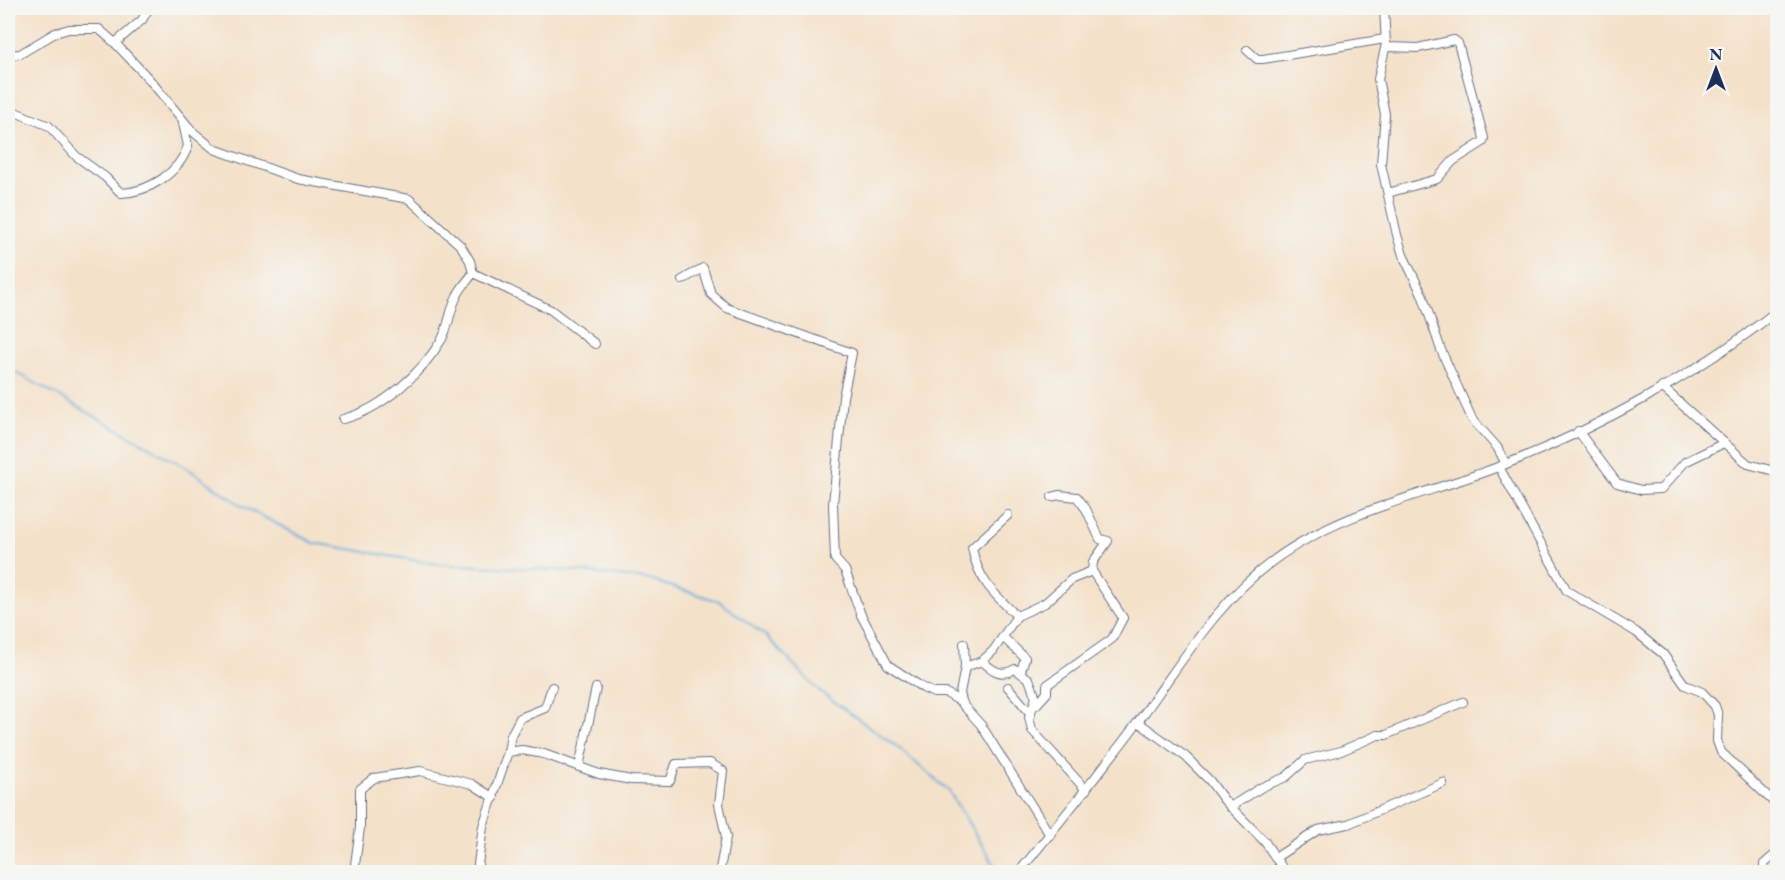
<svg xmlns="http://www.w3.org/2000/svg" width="1785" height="880" font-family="'EB Garamond',serif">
<rect width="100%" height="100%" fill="#f6f6f2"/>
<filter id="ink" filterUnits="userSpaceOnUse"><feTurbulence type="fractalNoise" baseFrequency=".0167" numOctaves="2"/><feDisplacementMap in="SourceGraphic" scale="12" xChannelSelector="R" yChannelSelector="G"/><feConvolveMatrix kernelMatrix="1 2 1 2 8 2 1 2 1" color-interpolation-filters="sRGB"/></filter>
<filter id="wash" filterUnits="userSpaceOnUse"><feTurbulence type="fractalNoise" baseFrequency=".008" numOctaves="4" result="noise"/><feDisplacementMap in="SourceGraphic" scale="24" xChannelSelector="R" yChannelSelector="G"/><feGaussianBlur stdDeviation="1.35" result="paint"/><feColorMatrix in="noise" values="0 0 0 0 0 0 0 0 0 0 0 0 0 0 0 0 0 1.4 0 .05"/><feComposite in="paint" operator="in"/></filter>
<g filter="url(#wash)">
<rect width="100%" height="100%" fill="#f4e1c9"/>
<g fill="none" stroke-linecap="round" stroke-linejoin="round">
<polyline stroke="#62abda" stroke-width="2" points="8,368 189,469 242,506 314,543 437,564 575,571 646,579 719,601 766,636 819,691 896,746 948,790 999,872"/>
</g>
</g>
<g filter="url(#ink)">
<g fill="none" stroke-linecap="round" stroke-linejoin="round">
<g stroke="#676d83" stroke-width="10">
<g id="minor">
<polyline points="1384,8 1386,44 1378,79 1385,114 1381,164 1397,235 1403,255 1422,294 1441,350 1472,419 1497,447 1506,464"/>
<polyline points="115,43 142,20 149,8"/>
<polyline points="1386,44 1388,47 1418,48 1454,40 1458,43 1484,138 1483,142 1453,161 1437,179 1388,193"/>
<polyline points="1247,50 1257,59 1263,59 1385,39"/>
<polyline points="8,55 20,54 55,33 69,29 99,29 115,43 149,79 192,131 214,149 298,179 409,199 461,246 470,261 473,273 551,310 595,344"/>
<path d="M8,109l41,17 27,30 29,21 16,16c28,-1 58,-20 67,-47l-5,-23"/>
<polyline points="682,280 703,268 711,294 727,308 852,353 843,397 833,504 835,559 845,570 861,615 888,665 923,688 934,693 946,693 963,703"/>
<polyline points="1662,387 1748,464 1778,472"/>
<path d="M343,419c38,-9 79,-46 99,-80 7,-13 8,-30 15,-43 4,-9 11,-15 16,-23"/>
<polyline points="1578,431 1617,483 1641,490 1661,489 1685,462 1724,443"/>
<polyline points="1499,467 1567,591 1636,632 1663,654 1685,685 1702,692 1715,706 1718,715 1717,741 1721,752 1778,806"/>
<path d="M1008,515l-36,33c6,32 22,46 45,68"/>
<polyline points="1004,638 1025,658 1021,671"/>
<polyline points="964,644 965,667 960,693 963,705 981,725 1050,835"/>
<path d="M982,661c11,10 19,16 33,8l14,10 7,19 -7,19 3,13 54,60"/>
<polyline points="965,667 982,661 993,651 1017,616 1045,603 1072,579 1092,571"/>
<polyline points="1008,687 1031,714"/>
<polyline points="1036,705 1047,693 1047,685 1112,639 1123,618 1092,571 1093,562 1108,541 1100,539 1086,509 1077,497 1059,495 1052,497"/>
<polyline points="1138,722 1186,757 1210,781 1224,800 1265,842 1285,872"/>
<polyline points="508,752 511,735 520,718 545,708 552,687"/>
<polyline points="579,767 596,688"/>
<polyline points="1230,807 1262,787 1286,777 1305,760 1341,751 1378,735 1386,735 1463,702"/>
<polyline points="1275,858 1318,830 1348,824 1443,783"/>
<polyline points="354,872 360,828 360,789 374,778 420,771 472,784 494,798"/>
<polyline points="477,872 483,826 508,752 522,750 544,754 599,774 631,780 670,781 676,764 710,763 723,771 719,804 726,837 720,869 722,872"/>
<path d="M1019,872c40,-49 80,-98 118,-149 42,-56 79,-121 137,-163 65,-48 150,-65 224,-93 95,-36 201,-94 280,-157"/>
<polyline points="1764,872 1764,864 1778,852"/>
</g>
</g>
<use href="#minor" stroke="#fff" stroke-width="8"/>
</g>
</g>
<rect width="1785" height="880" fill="none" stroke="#f6f6f2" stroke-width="30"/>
<g transform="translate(1716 69)" stroke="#f6f6f2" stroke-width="4.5" paint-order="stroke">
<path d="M0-4.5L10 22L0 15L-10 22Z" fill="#1b2f5e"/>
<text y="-9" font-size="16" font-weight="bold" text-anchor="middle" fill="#1b2f5e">N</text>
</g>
</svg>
